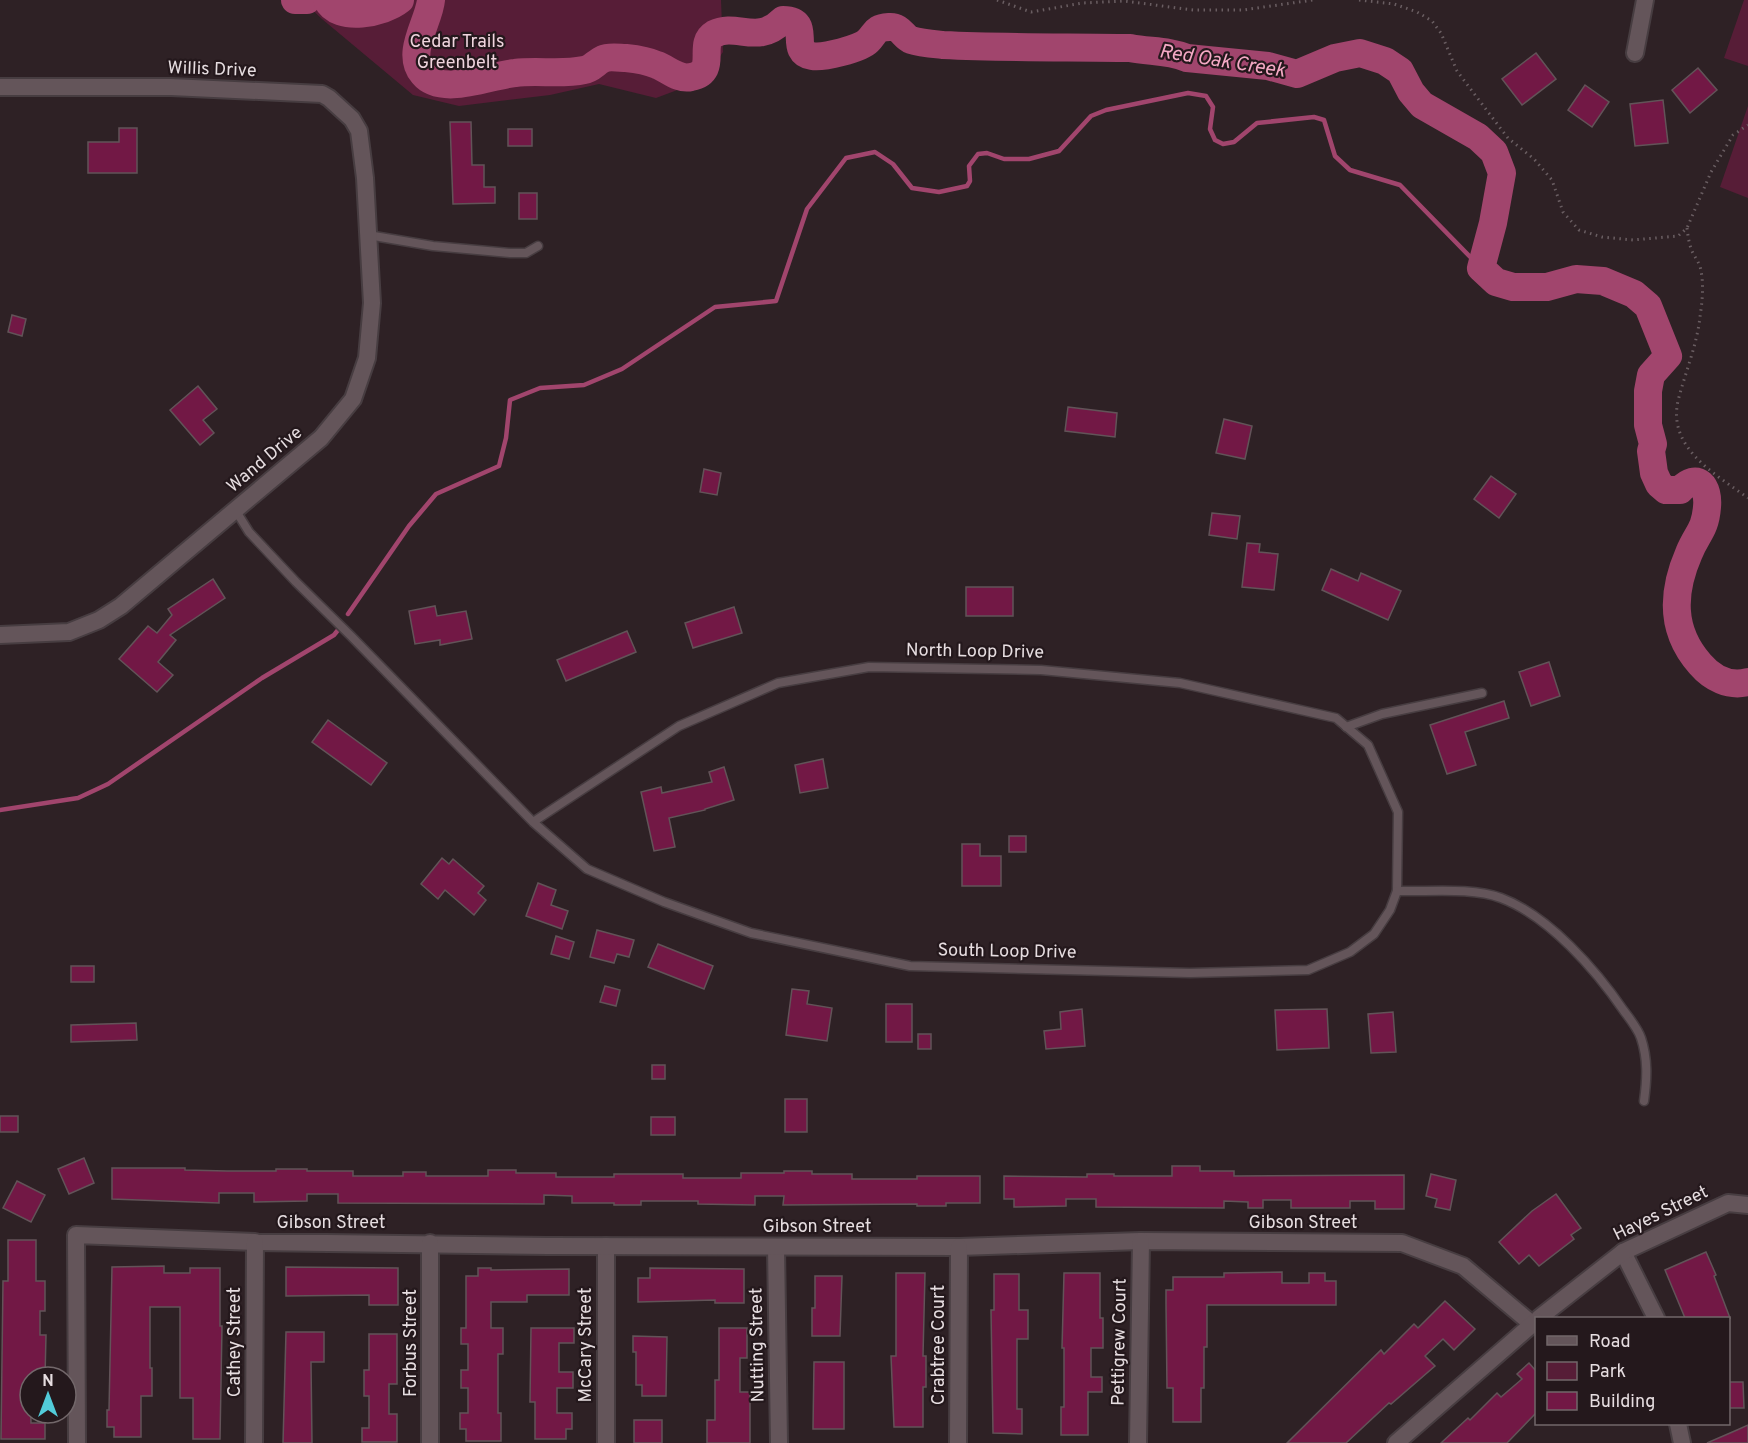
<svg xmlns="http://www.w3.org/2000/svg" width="1748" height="1443" font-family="Overpass,sans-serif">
<rect width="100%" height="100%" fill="#2e2125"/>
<g fill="#571d37">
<polygon points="302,0 721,0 723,52 704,80 656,98 599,84 550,95 459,106 413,95 322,19"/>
<polygon points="1744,0 1748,0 1748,66 1724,58"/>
<polygon points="1748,106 1748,198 1720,187"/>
</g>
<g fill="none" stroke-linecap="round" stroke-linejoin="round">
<g stroke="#a1456d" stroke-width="4.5">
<polyline points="348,614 409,526 436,494 499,466 506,438 510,400 540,388 584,385 622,369 715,307 776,301 807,209 846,158 875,152 893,164 912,188 939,192 967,186 970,181 969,166 978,154 987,153 1004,159 1029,159 1059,151 1091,116 1106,110 1188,93 1206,96 1213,107 1210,129 1215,140 1223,144 1234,142 1257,123 1314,117 1324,120 1335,156 1350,170 1400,185 1481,268"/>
<polyline points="0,810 78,798 108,784 262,678 334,635 338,630"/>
</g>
<g stroke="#a1456d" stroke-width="28">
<polyline points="295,0 307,0"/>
<path d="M327,0c11,23 57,13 73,0"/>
<path d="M431,0c-2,22 -26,53 -8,74 19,23 68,1 92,-1 23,-3 46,2 69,-3 8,-1 12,-8 19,-11 6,-3 17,-1 23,-1 10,1 22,3 31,7 11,4 21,15 34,12 28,-5 6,-33 23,-43 23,-12 43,12 69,-14 31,0 4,32 29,36 11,2 48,-7 56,-15 8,-8 6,-13 21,-14 12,-1 14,10 22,13 9,3 22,4 32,5 62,3 124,2 187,3 19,4 38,2 57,10l81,8 29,8 38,-16 25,-5 25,8 15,10 11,21 11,13 56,32 16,15 8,21 -9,50 -12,45 15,14 17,5h34l29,-8 27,2 31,13 14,12 20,50 -17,19 -3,16v34l5,19 -2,7 3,22 5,11 7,6h14c18,-19 29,-3 27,17 -2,24 -10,26 -18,46 -17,39 -19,77 11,111 12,14 29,23 48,18"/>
</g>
</g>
<g fill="#721845" stroke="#625358" stroke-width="1.5">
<polygon points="1536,53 1556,79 1522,105 1502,79"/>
<polygon points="1698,68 1717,90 1690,113 1672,90"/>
<polygon points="1585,85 1609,102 1592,127 1568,110"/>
<polygon points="1663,100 1668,143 1635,146 1630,104"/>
<polygon points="450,122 471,122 472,165 484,165 484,187 495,187 495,203 453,204"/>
<polygon points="119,128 137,128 137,173 88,173 88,142 119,142"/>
<rect x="508" y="129" width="24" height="17"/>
<rect x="519" y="193" width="18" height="26"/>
<polygon points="12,315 26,319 22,336 8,332"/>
<polygon points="198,386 217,409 203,420 214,433 200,445 170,410"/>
<polygon points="1068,407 1117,413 1115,437 1065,431"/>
<polygon points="1224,419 1252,426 1245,459 1216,453"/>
<polygon points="704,469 721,473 717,495 700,492"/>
<polygon points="1491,476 1516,494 1499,518 1474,499"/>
<polygon points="1212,513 1240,516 1237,539 1209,535"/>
<polygon points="1247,543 1260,544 1259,552 1278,554 1274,590 1242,587"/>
<polygon points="1331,569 1358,581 1361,573 1401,591 1388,620 1322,590"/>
<polygon points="213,579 225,598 170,635 176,640 158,662 173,675 157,692 119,659 148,626 157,633 172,615 168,609"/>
<rect x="966" y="587" width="47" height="29"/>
<polygon points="435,606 437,616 466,611 472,639 440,645 440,640 415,644 409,611"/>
<polygon points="734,607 742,633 693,648 685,623"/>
<polygon points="627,631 636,652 566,681 557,660"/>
<polygon points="1549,662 1560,696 1531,706 1519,672"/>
<polygon points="1504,701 1509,718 1465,732 1476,765 1447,774 1430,725"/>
<polygon points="328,720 387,763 371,785 312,742"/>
<polygon points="823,759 828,788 800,793 795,765"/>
<polygon points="724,767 734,800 705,809 705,810 669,818 675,847 654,851 641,792 661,787 662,793 712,782 709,772"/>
<rect x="1009" y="836" width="17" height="16"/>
<polygon points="962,844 980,844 980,856 1001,856 1001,886 962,886"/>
<polygon points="442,858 449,864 453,859 484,886 478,893 486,900 474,915 445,890 438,899 421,884"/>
<polygon points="538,883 556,890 551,905 568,911 562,929 526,916"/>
<polygon points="597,930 634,940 629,957 617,954 614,963 590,957"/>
<polygon points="556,936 574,942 569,959 551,954"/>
<polygon points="658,944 713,966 704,989 648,967"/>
<rect x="71" y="966" width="23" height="16"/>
<polygon points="605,986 620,990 616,1006 600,1002"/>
<polygon points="792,989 809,991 807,1004 832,1008 827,1041 786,1035"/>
<rect x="886" y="1004" width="26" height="38"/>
<polygon points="1082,1009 1085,1046 1046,1049 1044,1031 1061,1029 1060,1012"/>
<polygon points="1327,1009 1329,1048 1277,1050 1275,1010"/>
<polygon points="1393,1012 1396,1052 1371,1053 1368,1014"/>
<polygon points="136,1023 137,1040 71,1042 71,1025"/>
<rect x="918" y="1034" width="13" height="15"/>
<rect x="652" y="1065" width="13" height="14"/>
<rect x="785" y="1099" width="22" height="33"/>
<rect x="0" y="1116" width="18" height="16"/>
<rect x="651" y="1117" width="24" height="18"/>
<polygon points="84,1158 94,1183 69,1194 58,1169"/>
<polygon points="1172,1166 1200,1166 1200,1171 1234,1171 1234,1176 1404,1175 1404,1209 1375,1209 1375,1201 1350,1201 1350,1208 1291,1208 1291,1200 1263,1200 1263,1208 1248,1208 1248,1202 1224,1201 1224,1208 1096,1207 1096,1199 1066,1199 1066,1206 1014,1207 1014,1199 1004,1199 1004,1176 1087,1177 1087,1174 1114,1174 1114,1176 1172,1176"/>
<polygon points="112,1168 185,1168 185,1170 227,1171 276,1171 276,1169 307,1169 307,1171 353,1171 353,1176 403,1176 403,1172 426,1172 426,1176 488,1176 488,1170 516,1170 516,1173 556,1173 556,1177 614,1177 614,1174 683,1174 683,1178 741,1178 741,1173 784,1173 784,1171 812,1171 812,1174 852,1174 852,1179 917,1179 917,1176 980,1176 980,1203 946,1203 946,1206 917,1206 917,1204 783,1205 784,1196 755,1196 755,1205 698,1204 698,1201 641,1201 641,1205 614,1205 614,1203 572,1203 572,1196 544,1195 544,1204 338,1203 338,1194 307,1194 307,1201 254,1202 254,1193 219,1193 219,1203 112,1199"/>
<polygon points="1431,1174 1456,1180 1450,1210 1435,1207 1437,1199 1426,1196"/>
<polygon points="17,1181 45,1195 31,1222 3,1208"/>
<polygon points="1556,1194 1581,1228 1571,1235 1574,1239 1539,1266 1529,1255 1519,1264 1499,1242 1532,1211"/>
<polygon points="8,1240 36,1240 36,1281 45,1281 45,1311 40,1311 40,1335 46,1335 45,1377 30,1377 31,1423 45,1423 45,1439 1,1439 3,1281 8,1281"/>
<polygon points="1706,1252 1716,1275 1714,1276 1730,1318 1685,1318 1665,1270"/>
<polygon points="164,1266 164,1273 190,1273 190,1268 220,1268 220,1326 222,1326 220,1439 193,1439 193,1398 180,1398 180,1307 150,1307 150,1368 152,1368 152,1396 141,1396 141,1437 114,1437 114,1427 107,1427 107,1410 109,1410 112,1267"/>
<polygon points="286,1267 398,1268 398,1305 369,1305 369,1295 286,1296"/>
<polygon points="478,1268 491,1268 491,1270 569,1269 569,1295 527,1295 527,1302 491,1302 491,1328 503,1328 503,1354 498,1354 498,1413 501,1413 501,1441 466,1441 466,1429 460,1429 460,1413 468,1413 468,1388 461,1388 461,1370 468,1370 468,1344 461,1344 461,1328 466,1328 466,1276 478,1276"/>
<polygon points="650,1268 744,1269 744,1303 715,1303 715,1300 638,1302 638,1278 650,1278"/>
<polygon points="1282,1272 1282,1283 1309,1283 1309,1273 1325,1273 1325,1281 1336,1281 1336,1305 1207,1305 1207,1347 1204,1347 1204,1388 1201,1388 1201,1422 1173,1422 1173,1388 1167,1388 1166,1304 1166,1290 1173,1290 1173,1277 1224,1277 1224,1273"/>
<polygon points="896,1273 925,1273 923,1356 926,1356 926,1387 923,1387 923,1427 894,1427 891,1356 896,1356"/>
<polygon points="1064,1273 1100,1273 1100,1318 1103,1318 1103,1348 1091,1348 1091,1377 1102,1377 1102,1392 1088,1392 1088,1435 1061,1435 1061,1407 1064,1407 1064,1348 1062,1348"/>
<polygon points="994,1274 1019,1274 1019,1310 1028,1310 1028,1339 1017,1339 1017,1409 1022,1409 1022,1434 993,1433 991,1310 994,1310"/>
<polygon points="815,1276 842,1276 840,1336 812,1336 812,1308 815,1308"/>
<polygon points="1445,1301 1475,1329 1454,1350 1443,1339 1425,1356 1435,1366 1391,1404 1389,1403 1346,1443 1287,1443 1381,1350 1384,1354 1414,1324 1418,1328"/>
<polygon points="531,1328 574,1328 574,1343 559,1343 559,1372 573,1372 573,1388 557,1388 557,1413 572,1413 572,1429 566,1429 566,1439 535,1439 535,1402 530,1402"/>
<polygon points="719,1328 747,1328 747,1358 740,1358 740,1392 750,1392 750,1443 707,1443 707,1420 715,1420 715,1380 719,1380"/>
<polygon points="286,1332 324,1332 324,1362 311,1362 312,1443 283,1443"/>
<polygon points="369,1334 397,1334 397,1384 389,1384 389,1414 397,1414 397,1442 362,1442 362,1428 369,1428 369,1396 364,1396 364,1370 369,1370"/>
<polygon points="633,1336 667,1337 666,1396 642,1396 642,1385 636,1385 636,1352 633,1352"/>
<polygon points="814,1362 844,1362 844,1429 813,1429"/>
<polygon points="1529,1363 1536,1371 1536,1413 1507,1443 1441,1443 1468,1418 1470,1420 1497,1393 1501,1397 1522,1379 1517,1374"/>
<polygon points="1728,1382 1743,1382 1744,1408 1728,1408"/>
<rect x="634" y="1420" width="28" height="23"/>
<polygon points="1748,1425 1748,1443 1707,1443 1737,1430"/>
</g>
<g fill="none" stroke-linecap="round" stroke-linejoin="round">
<g stroke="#473d41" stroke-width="11">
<g id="lane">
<polyline points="368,235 433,246 510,253 526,253 538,246"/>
<polyline points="236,511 249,532 296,582 351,636 533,822 587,869 664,902 751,933 910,966 1190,973 1308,970 1350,952 1374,934 1390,910 1397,891 1398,812 1368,745 1336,718 1180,683 1041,670 869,667 778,683 679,726 533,822"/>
<polyline points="1346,727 1382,714 1482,693"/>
<path d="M1397,891c31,1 75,-4 104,7 48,18 95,72 123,113 6,8 14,18 17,27 7,21 6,41 3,63"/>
</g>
</g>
<g stroke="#473d41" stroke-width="20">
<g id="street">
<polyline points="1635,53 1645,0"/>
<polyline points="0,87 171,87 322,94 329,98 352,119 359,131 365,178 372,303 367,358 353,399 321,438 121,606 99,620 69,632 0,635"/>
<polyline points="606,1246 606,1443"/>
<polyline points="776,1247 779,1443"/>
<polyline points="1623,1252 1656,1318"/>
<polyline points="1539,1318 1623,1252 1728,1203 1748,1205"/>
<polyline points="1678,1424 1682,1443"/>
<polyline points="77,1443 76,1235 255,1242 548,1246 959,1247 1141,1241 1402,1243 1463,1266 1532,1324"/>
<polyline points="254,1443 255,1242"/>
<polyline points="430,1443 430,1243"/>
<polyline points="958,1443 959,1247"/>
<polyline points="1138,1443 1141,1241"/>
<polyline points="1396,1443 1536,1321"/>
</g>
</g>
<g stroke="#6a5e62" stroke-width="3" stroke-dasharray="1.5 4.5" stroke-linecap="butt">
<polyline points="997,0 1031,12 1083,3 1124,1 1193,10 1243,10 1313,0"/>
<polyline points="1359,0 1394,4 1417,12 1432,21 1441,33 1457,71 1488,112 1508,138 1534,159 1552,180 1563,212 1579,230 1602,237 1633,240 1678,236 1687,228 1711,172 1733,135 1748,125"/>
<path d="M1687,228c1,8 2,16 5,23 3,7 8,12 9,20 3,15 1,32 -1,46 -3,27 -14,54 -21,80 -14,50 35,76 69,101"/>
</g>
<use href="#lane" stroke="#64555a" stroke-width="8"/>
<use href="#street" stroke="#64555a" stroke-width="16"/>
</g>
<g text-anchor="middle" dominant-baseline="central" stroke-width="4.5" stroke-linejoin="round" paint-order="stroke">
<g font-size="18" fill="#f0d5de" stroke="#24181c">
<text x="457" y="42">Cedar Trails<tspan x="457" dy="21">Greenbelt</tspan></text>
</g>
<g font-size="18" fill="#e6dde0" stroke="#24181c">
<text transform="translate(212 70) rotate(2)">Willis Drive</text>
<text transform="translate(265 460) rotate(-40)">Wand Drive</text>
<text transform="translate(975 652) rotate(1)">North Loop Drive</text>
<text transform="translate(1007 952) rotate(1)">South Loop Drive</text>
<text transform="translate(1661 1214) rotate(-26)">Hayes Street</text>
<text x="331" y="1223">Gibson Street</text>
<text x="1303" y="1223">Gibson Street</text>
<text x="817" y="1227">Gibson Street</text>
<text transform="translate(235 1342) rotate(-90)">Cathey Street</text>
<text transform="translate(1120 1342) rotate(-89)">Pettigrew Court</text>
<text transform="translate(411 1343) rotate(-90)">Forbus Street</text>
<text transform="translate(586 1345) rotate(-90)">McCary Street</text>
<text transform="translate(758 1345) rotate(-91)">Nutting Street</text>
<text transform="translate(939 1345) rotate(-90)">Crabtree Court</text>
</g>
<g font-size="20" font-style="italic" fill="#f5a9c5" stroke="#24181c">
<text transform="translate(1222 62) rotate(9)">Red Oak Creek</text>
</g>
</g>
<rect x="1535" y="1317" width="195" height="108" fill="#24181c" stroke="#72676a" stroke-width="1.5"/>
<rect x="1547" y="1336" width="30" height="9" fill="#64555a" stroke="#72676a" stroke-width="1.5"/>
<text x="1589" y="1347" font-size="18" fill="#e6dde0">Road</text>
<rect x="1547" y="1362" width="30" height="18" fill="#571d37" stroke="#72676a" stroke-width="1.5"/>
<text x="1589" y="1377" font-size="18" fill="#e6dde0">Park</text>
<rect x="1547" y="1392" width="30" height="18" fill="#721845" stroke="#72676a" stroke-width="1.5"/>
<text x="1589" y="1407" font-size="18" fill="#e6dde0">Building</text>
<g transform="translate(48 1395)"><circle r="28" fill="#24181c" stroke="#72676a" stroke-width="1.5"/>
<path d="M0-4.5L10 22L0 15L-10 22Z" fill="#52cbd9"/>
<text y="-9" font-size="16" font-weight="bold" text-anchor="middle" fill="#e6dde0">N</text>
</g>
</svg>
